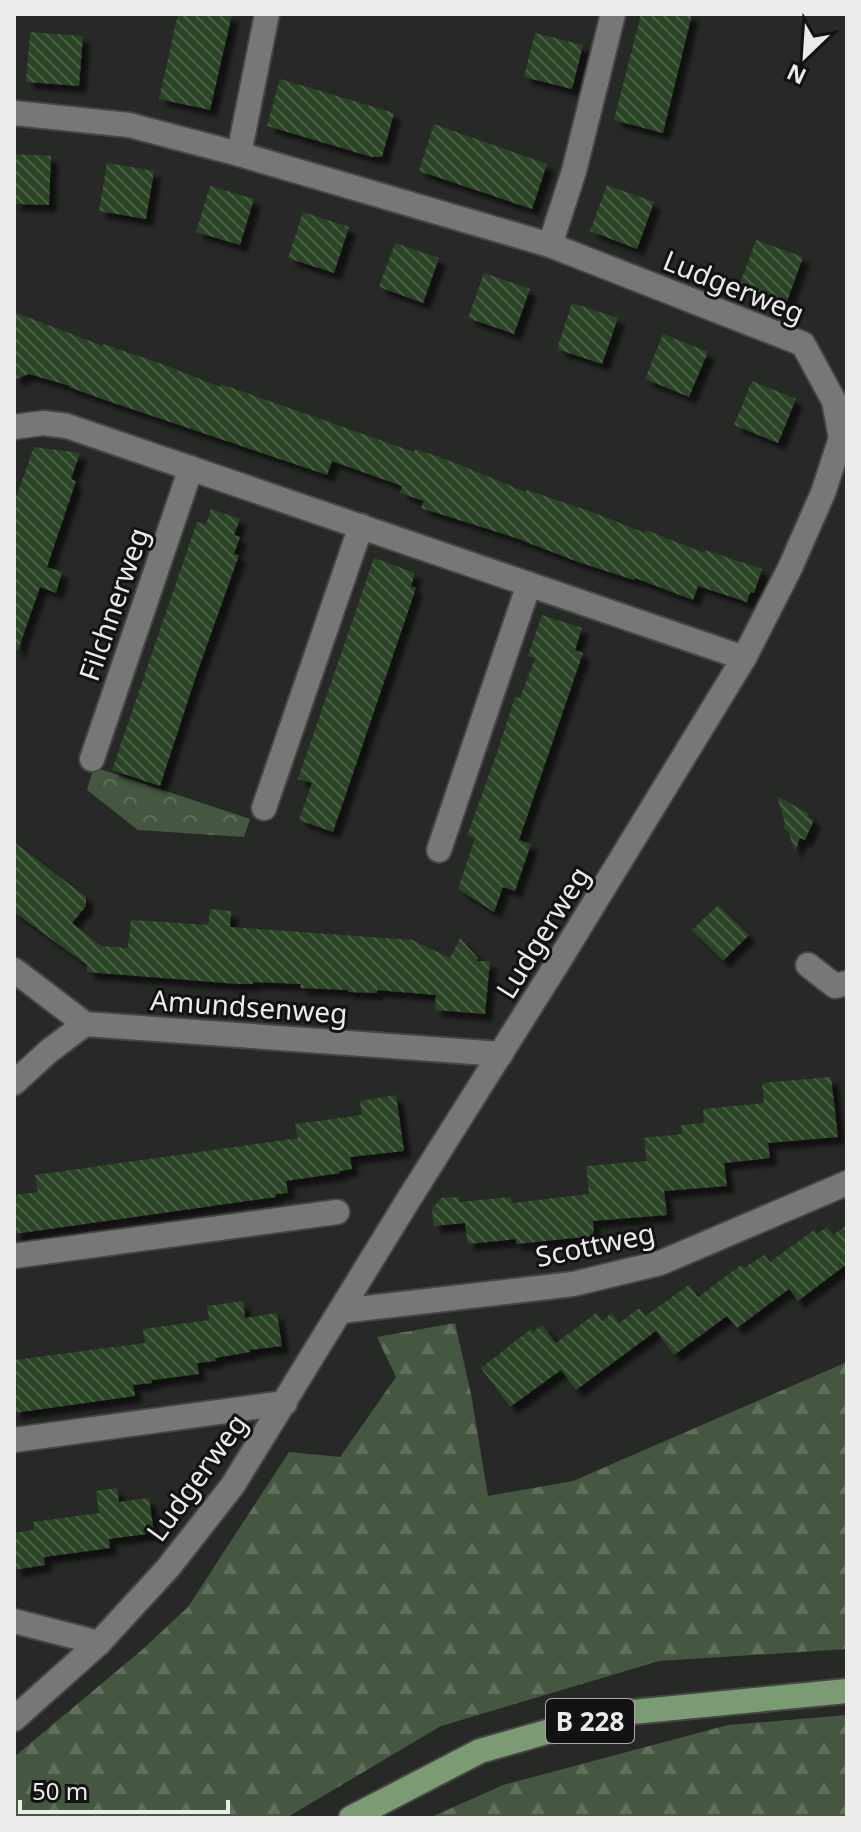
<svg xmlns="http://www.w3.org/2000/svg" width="861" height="1832" font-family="'Noto Sans',sans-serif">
<defs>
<pattern id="forest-firs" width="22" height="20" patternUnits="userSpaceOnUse" patternTransform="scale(2)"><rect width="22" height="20" fill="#455740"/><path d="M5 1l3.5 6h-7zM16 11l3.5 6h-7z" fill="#606f5c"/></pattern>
<pattern id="park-crowns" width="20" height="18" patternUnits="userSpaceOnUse" patternTransform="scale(2)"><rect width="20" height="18" fill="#455740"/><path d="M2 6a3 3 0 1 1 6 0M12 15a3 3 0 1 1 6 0" fill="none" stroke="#606f5c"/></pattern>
<pattern id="building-back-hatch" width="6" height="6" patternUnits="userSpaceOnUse" patternTransform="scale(2)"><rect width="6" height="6" fill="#2b4425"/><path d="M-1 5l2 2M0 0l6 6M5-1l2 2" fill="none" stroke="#4a5f45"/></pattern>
<filter id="shadow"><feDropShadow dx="7" dy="7" stdDeviation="2" flood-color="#0009"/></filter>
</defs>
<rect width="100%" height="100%" fill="#272927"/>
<g fill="url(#forest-firs)">
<polygon points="455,1323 471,1394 488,1496 573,1481 847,1362 847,1649 659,1661 441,1726 286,1818 14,1818 14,1757 143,1649 188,1607 289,1452 340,1457 396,1377 377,1337"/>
<polygon points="847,1715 847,1818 429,1818 503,1785 728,1725"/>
</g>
<polygon fill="url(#park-crowns)" points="94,767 250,819 244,837 138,830 87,790"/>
<g fill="url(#building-back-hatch)" filter="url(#shadow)">
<polygon points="178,14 232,14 210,110 159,99"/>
<polygon points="641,14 692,14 663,133 614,120"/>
<polygon points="30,32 83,36 79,86 26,82"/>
<polygon points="535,33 583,45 572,89 524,77"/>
<polygon points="280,79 394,113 382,157 372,157 267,126"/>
<polygon points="434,124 547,164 532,209 419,171"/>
<polygon points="14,154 51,156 49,205 14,204"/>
<polygon points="107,163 154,171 146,219 99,211"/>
<polygon points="607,185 654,202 637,249 590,231"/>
<polygon points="210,186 254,199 240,245 196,232"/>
<polygon points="303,212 349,227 334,273 288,258"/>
<polygon points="756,240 803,257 786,304 739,286"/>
<polygon points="395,243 439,258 423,303 379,287"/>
<polygon points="484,273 530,289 514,334 468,318"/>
<polygon points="572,303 618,318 602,364 557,349"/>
<polygon points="14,312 103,346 103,344 162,364 220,387 221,384 414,452 415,449 440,457 526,492 527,490 592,512 645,533 646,530 704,553 705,550 762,569 754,593 750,592 747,602 698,586 693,600 635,578 634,580 578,562 516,538 421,508 424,501 400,493 402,486 332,461 327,475 108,401 69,387 70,386 29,374 14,380"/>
<polygon points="663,334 708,352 689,397 645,379"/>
<polygon points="752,381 796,399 778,443 734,425"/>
<polygon points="34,447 80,453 71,479 76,481 47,567 62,572 56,593 40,587 18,650 14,649 14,503"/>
<polygon points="211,509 240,519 234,535 240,537 234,554 239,555 197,673 160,786 112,770 197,522 206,525"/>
<polygon points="374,558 415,573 411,586 416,588 333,832 299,820 312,783 298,779"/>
<polygon points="542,615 582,628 575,650 583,653 519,840 531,844 515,891 503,887 494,912 458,889 475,838 467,836 496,756 515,697 520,698 535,658 528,656"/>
<polygon points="777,796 809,814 808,817 814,820 805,840 800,838 795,852 788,831 783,828 785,823"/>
<polygon points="14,842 86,897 86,906 72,923 101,946 128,948 131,920 208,925 210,909 231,911 230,927 412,940 450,958 460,938 478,958 477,961 490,961 485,1014 435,1010 436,995 377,990 377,993 348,992 348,990 300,988 301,984 253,982 253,984 238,984 87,972 87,965 14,912"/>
<polygon points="718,905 749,935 723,961 692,930"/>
<polygon points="831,1077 838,1137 768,1143 770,1158 724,1163 727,1186 664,1191 667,1215 593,1221 594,1236 516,1244 516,1239 468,1244 465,1223 434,1226 432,1209 441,1198 459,1197 459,1202 511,1197 512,1203 589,1194 586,1166 647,1161 644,1138 682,1134 681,1125 704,1123 703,1109 764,1103 762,1083"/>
<polygon points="396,1095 404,1151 350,1157 352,1169 340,1171 340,1173 286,1181 288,1193 276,1194 276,1197 14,1234 14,1195 38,1192 35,1175 298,1138 295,1124 362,1115 360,1101"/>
<polygon points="847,1225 847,1264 798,1301 789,1289 737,1328 727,1316 674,1355 645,1316 689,1285 698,1297 741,1265 744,1268 764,1255 770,1262 814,1230 817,1234 827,1227 833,1235"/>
<polygon points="243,1301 245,1318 277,1313 282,1346 250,1350 250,1352 215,1358 216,1361 197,1363 199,1374 152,1380 152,1383 133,1385 135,1396 14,1413 14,1390 17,1389 14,1360 145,1343 143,1329 209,1320 207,1306"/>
<polygon points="639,1308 656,1331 576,1390 561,1370 510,1407 481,1368 531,1329 533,1332 542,1325 556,1343 596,1313 602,1321 612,1313 619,1323"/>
<polygon points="117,1488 119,1502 149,1498 154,1533 109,1539 110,1548 44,1557 45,1565 14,1570 14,1533 34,1530 33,1522 99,1513 96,1491"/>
</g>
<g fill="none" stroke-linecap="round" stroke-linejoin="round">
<g stroke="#454644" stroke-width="28">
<g id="minor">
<polyline points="14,113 129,125 239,154 550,245 803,344 834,401 841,438 823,493 790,568 744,658 557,964 407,1202 233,1485 168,1568 99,1643 14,1719"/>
<polyline points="239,154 267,14"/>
<polyline points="550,245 574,171 613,14"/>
<polyline points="14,427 43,423 67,426 744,658"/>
<polyline points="92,759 191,468"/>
<polyline points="264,808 361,526"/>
<polyline points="439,850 529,584"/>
<polyline points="808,965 835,986 847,983"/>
<polyline points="14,970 85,1024"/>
<polyline points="14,1083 49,1051 85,1024 501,1054"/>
<polyline points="14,1256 337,1212"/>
<polyline points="341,1311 573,1284 660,1263 847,1183"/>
<polyline points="14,1440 285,1403"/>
<polyline points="14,1621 99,1643"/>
</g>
</g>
<g stroke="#454644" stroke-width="28">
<polyline id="major" points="351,1818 480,1751 550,1731 622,1713 847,1691"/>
</g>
<use href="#minor" stroke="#767875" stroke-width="24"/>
<use href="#major" stroke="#7b9c73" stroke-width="24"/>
</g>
<g text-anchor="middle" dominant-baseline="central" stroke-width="6" stroke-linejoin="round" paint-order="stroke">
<rect fill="#111211" stroke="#aaaba9" stroke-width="2" x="546" y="1699" width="88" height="44" rx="6"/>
<g font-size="26" font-weight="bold" fill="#ebecea">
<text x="590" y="1721">B 228</text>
</g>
<g font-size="28" fill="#ebecea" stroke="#111211">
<text transform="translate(734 286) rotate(22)">Ludgerweg</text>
<text transform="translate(113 604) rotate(-71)">Filchnerweg</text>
<text transform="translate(542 932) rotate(-58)">Ludgerweg</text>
<text transform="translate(249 1006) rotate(4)">Amundsenweg</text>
<text transform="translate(595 1244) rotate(-12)">Scottweg</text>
<text transform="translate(196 1477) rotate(-54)">Ludgerweg</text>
</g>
</g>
<rect width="861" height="1832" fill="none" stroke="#ebecea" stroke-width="32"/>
<g transform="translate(805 56) rotate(205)" stroke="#111211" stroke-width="6" paint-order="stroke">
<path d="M0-6L14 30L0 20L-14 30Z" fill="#ebecea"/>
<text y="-12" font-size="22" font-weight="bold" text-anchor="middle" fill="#ebecea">N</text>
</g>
<path d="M20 1800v12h208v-12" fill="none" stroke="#ebecea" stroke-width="4"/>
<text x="32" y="1800" font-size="24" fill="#ebecea" stroke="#111211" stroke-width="6" paint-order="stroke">50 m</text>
</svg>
